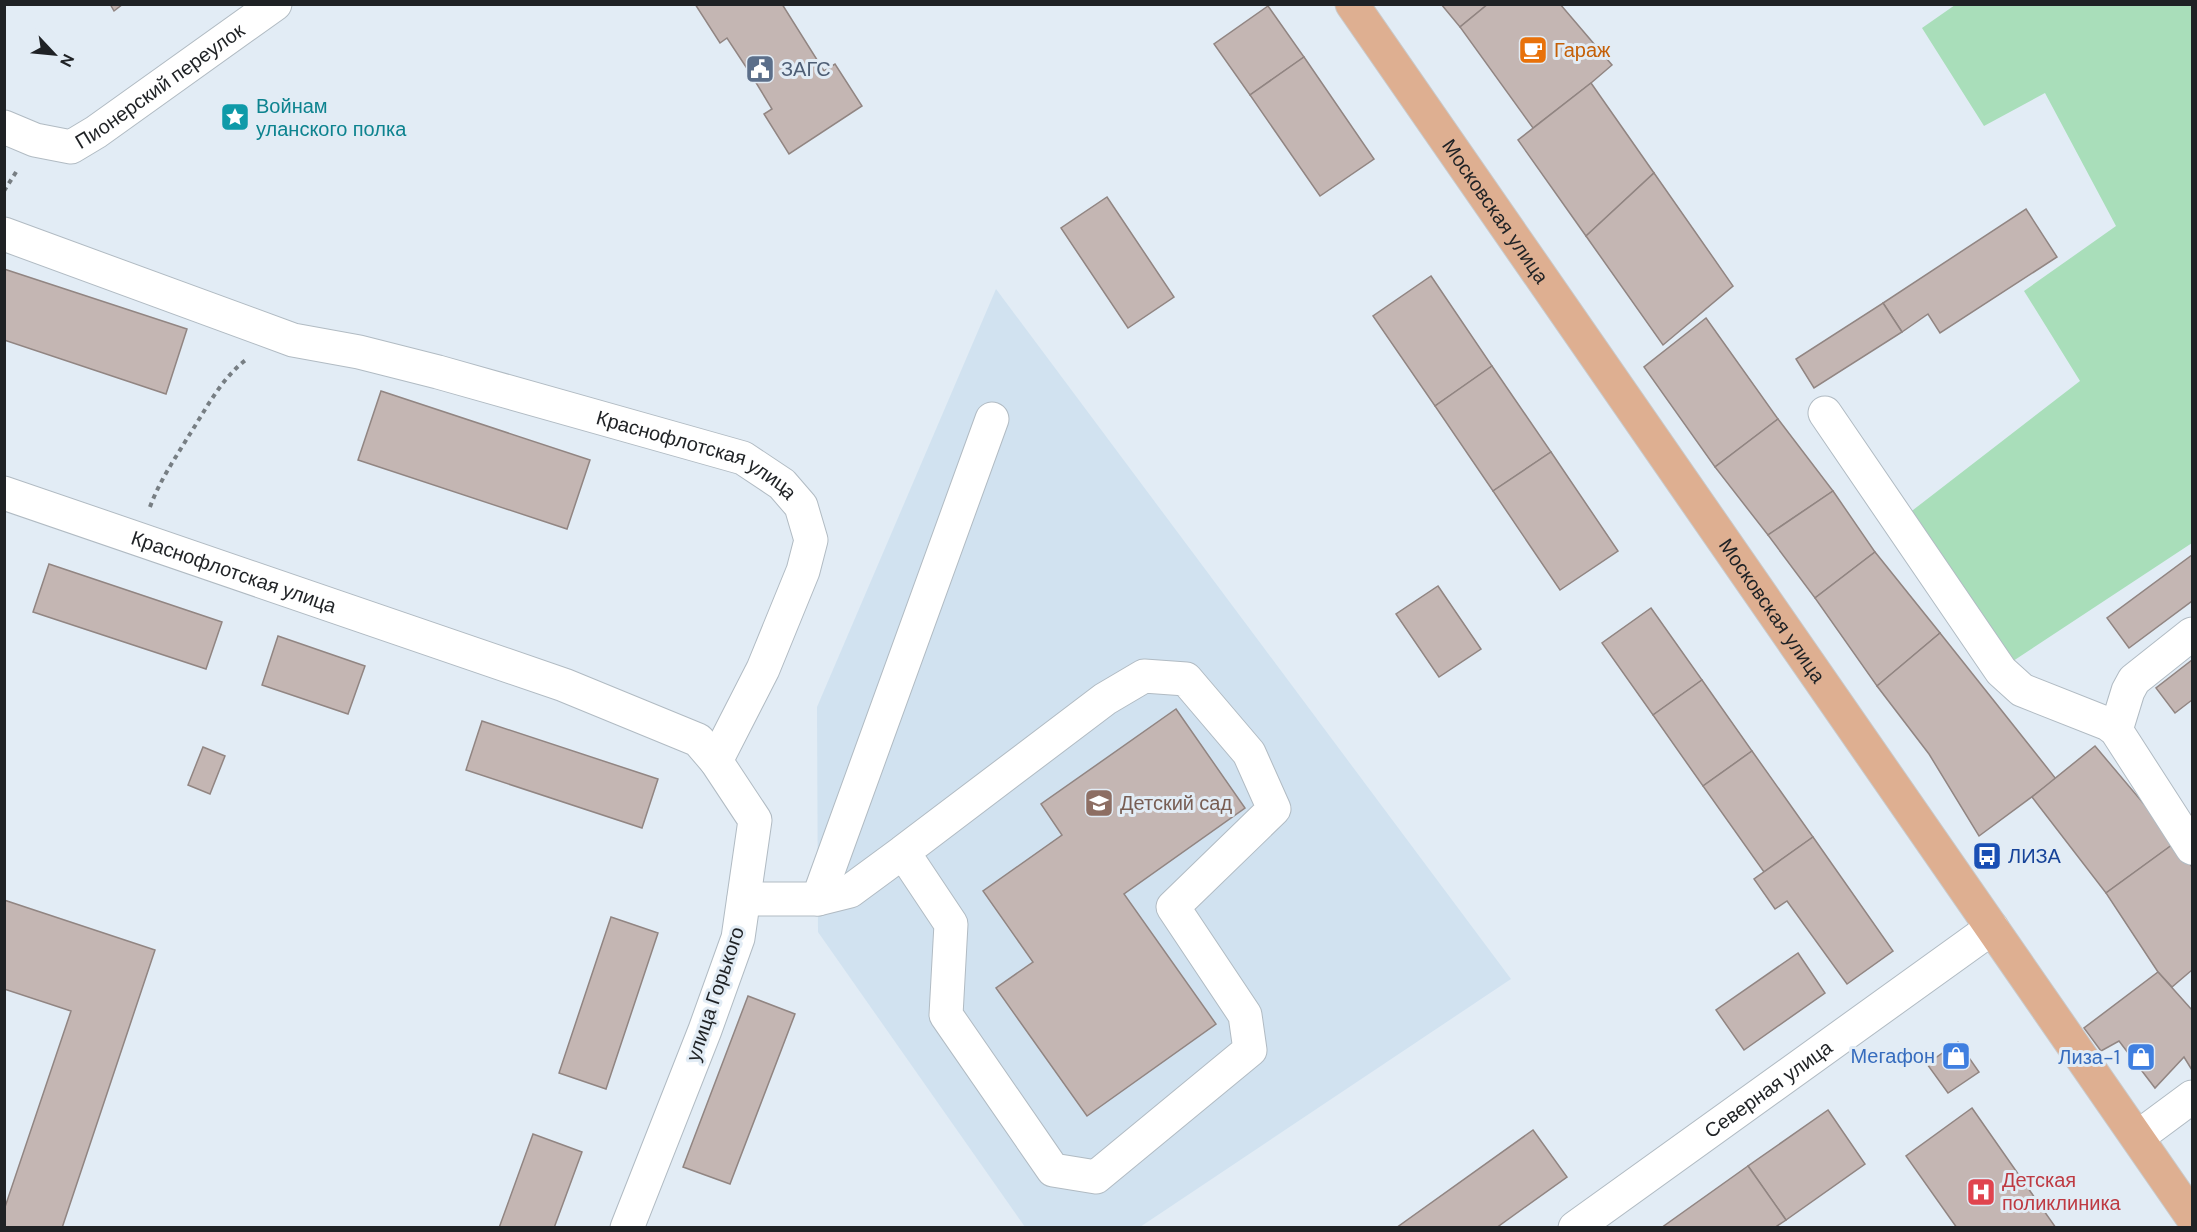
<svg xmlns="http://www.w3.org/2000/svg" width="2197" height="1232" font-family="'DM Sans',sans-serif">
<rect width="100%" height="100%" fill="#e2ecf5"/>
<polygon fill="#d1e2f0" points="996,289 1511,979 1140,1227 1025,1227 818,932 817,707"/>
<polygon fill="#a9deba" points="1955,5 2192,5 2192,543 2007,665 1904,517 2080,381 2024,291 2116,226 2045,93 1984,126 1922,28"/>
<g fill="#c4b6b3" stroke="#918582" stroke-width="1.5">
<polygon points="110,4 123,4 114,11"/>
<polygon points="695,4 782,4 824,71 835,64 862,106 789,154 764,114 772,109 752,76 727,38 720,43"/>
<polygon points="1441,4 1488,4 1460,27"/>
<polygon points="1488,4 1560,4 1612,65 1591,83 1533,128 1460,27"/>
<polygon points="1268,6 1304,57 1250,95 1214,44"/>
<polygon points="1304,57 1374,159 1320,196 1250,95"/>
<polygon points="1591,83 1654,173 1586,236 1518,140"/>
<polygon points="1654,173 1733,286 1663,345 1586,236"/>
<polygon points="1107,197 1174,297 1128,328 1061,228"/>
<polygon points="2026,209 2057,257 1940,333 1928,314 1902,332 1883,303"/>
<polygon points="4,269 187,329 166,394 4,340"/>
<polygon points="1431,276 1492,366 1435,406 1373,316"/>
<polygon points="1883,303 1902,332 1814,388 1796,359"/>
<polygon points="1706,318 1778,419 1715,467 1644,367"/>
<polygon points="1492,366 1551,452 1493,491 1435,406"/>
<polygon points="381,391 590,460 567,529 358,460"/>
<polygon points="1778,419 1833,491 1768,535 1715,467"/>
<polygon points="1551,452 1618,551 1560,590 1493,491"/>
<polygon points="1833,491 1875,552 1815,598 1768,535"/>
<polygon points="1875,552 1940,633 1877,686 1815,598"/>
<polygon points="2192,555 2192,601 2129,648 2107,618"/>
<polygon points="49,564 222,622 206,669 33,612"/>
<polygon points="1438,586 1481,649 1439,677 1396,614"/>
<polygon points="1651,608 1702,680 1653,715 1602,643"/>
<polygon points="1940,633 2056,779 1979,836 1929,754 1877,686"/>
<polygon points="278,636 365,666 348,714 262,685"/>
<polygon points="2192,660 2192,700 2175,713 2156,688"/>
<polygon points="1702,680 1752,751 1703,786 1653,715"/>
<polygon points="1176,709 1245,808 1124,894 1216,1024 1087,1116 996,988 1033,962 983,891 1062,835 1041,804"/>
<polygon points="482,721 658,779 642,828 466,770"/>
<polygon points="2095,746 2176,842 2106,893 2032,797"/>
<polygon points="203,747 225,756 210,794 188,785"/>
<polygon points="1752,751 1813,837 1764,872 1703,786"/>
<polygon points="1813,837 1893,951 1847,984 1787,901 1775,909 1754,879"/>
<polygon points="2176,842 2192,867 2192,970 2172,987 2158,972 2106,893"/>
<polygon points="4,900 155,950 62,1228 4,1228 4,1210 71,1011 4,989"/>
<polygon points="611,917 658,933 606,1089 559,1073"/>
<polygon points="1798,953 1825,993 1744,1050 1716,1010"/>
<polygon points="2158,972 2192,1010 2192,1070 2184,1057 2155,1088 2119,1041 2101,1051 2084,1028"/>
<polygon points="748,996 795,1014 730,1184 683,1167"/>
<polygon points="1958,1042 1979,1072 1948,1093 1927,1064"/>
<polygon points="1972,1108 2056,1228 1957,1228 1906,1156"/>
<polygon points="1828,1110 1865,1164 1786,1220 1748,1166"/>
<polygon points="1533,1130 1567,1177 1496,1228 1396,1228"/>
<polygon points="533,1134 582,1152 554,1228 499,1228"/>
<polygon points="1748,1166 1786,1220 1774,1228 1661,1228"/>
</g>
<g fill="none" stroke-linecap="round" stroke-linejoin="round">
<g stroke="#b1bbc3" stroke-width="35">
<g id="minor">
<path id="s1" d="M4,127l31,13 36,7 25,-15 179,-128"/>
<path id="s2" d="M4,234l289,106 66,12 79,20 305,86 39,26 19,22 10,34 -8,31 -40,98 -47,92"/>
<polyline points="1825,413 2001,671 2022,690 2108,724 2116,730 2192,848"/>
<path id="s3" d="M4,493l560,192 134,55 18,21 39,59 -17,118 -33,92 -78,198"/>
<polyline points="2116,730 2128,691 2134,680 2192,634"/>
<polyline points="744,899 818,899 992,419"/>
<polyline points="818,899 850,891 903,852 951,924 946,1015 1053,1170 1096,1177 1250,1050 1245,1015 1173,907 1274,809 1249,753 1186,679 1144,676 1105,699 903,852"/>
<polyline points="2138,1137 2192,1097"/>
<path id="s4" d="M1575,1228l417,-300"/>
</g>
</g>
<g stroke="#c9cacb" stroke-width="35">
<g id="major">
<path id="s5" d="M1352,4l840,1213"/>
</g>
</g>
<g stroke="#777e83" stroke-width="4" stroke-dasharray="4.5 4.5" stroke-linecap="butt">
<polyline points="4,191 18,169"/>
<path d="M150,507c9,-25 24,-47 38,-70 17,-26 33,-59 59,-78"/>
</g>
<use href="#minor" stroke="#fff" stroke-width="33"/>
<use href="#major" stroke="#deaf91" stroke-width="33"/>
</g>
<defs>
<g id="cafe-square" transform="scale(1.5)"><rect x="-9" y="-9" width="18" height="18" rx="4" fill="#e8710a" stroke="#e2ecf5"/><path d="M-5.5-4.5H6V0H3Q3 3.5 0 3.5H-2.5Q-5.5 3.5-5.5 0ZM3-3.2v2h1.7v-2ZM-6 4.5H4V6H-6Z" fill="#fff"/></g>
<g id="civic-square" transform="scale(1.5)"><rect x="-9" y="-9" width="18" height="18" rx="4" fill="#5c6f8a" stroke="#e2ecf5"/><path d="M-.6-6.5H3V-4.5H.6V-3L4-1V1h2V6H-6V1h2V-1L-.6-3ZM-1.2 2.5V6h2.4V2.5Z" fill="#fff"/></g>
<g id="sight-square" transform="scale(1.5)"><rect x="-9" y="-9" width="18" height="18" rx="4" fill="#0f9aa8" stroke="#e2ecf5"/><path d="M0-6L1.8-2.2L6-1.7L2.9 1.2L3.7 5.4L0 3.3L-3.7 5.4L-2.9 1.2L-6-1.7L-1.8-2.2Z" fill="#fff"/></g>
<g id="school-square" transform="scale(1.5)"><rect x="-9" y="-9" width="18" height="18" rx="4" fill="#8d6e63" stroke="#e2ecf5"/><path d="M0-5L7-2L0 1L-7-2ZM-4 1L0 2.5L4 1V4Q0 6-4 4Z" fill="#fff"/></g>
<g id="bus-square" transform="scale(1.5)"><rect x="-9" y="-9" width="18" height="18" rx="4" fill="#1a4fb4" stroke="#e2ecf5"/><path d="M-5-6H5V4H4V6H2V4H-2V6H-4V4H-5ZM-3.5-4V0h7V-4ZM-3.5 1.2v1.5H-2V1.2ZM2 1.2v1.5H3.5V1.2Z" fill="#fff"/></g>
<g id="shop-square" transform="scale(1.5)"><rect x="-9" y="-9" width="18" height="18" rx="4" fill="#3f7fe0" stroke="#e2ecf5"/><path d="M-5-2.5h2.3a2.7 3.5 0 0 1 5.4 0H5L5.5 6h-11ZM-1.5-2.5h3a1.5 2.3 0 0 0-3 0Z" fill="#fff"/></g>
<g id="hospital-square" transform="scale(1.5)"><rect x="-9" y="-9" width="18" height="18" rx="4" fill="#e0444e" stroke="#e2ecf5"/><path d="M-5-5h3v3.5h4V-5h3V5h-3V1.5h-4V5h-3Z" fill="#fff"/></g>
</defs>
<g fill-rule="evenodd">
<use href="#cafe-square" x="1533" y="50"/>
<use href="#civic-square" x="760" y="69"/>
<use href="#sight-square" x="235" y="117"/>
<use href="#school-square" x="1099" y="803"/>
<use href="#bus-square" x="1987" y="856"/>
<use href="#shop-square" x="1956" y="1056"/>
<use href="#shop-square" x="2141" y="1057"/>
<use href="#hospital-square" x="1981" y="1192"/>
</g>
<g text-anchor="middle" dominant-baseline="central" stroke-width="6" stroke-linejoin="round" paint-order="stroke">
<g font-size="20" fill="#c56008" stroke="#e2ecf5" text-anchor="start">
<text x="1554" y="50">Гараж</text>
</g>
<g font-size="20" fill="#4e5e75" stroke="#e2ecf5" text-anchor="start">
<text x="781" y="69">ЗАГС</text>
</g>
<g font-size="20" fill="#1f2225" stroke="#e2ecf5">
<text stroke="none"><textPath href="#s1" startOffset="178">Пионерский переулок</textPath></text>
<text stroke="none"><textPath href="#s5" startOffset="252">Московская улица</textPath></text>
<text stroke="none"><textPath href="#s2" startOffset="729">Краснофлотская улица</textPath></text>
<text stroke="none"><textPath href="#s3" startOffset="243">Краснофлотская улица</textPath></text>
<text stroke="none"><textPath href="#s5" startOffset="738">Московская улица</textPath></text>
<text transform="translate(715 994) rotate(-71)">улица Горького</text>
<text stroke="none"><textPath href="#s4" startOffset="238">Северная улица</textPath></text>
</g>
<g font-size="20" fill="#0d838f" stroke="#e2ecf5" text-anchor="start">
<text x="256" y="106">Войнам<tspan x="256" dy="23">уланского полка</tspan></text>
</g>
<g font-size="20" fill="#785e54" stroke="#e2ecf5" text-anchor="start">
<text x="1120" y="803">Детский сад</text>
</g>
<g font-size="20" fill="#164399" stroke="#e2ecf5" text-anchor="start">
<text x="2008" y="856">ЛИЗА</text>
</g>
<g font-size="20" fill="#366cbe" stroke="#e2ecf5" text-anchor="end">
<text x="1935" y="1056">Мегафон</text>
<text x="2120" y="1057">Лиза-1</text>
</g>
<g font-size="20" fill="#be3a42" stroke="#e2ecf5" text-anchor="start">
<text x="2002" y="1180">Детская<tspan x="2002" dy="23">поликлиника</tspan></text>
</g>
</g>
<rect width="2197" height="1232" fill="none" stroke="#1f2225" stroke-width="12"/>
<g transform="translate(54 54) rotate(116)" stroke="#e2ecf5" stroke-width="4.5" paint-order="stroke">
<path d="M0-4.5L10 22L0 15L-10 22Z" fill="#1f2225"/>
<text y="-9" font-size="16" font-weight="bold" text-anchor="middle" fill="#1f2225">N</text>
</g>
</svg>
